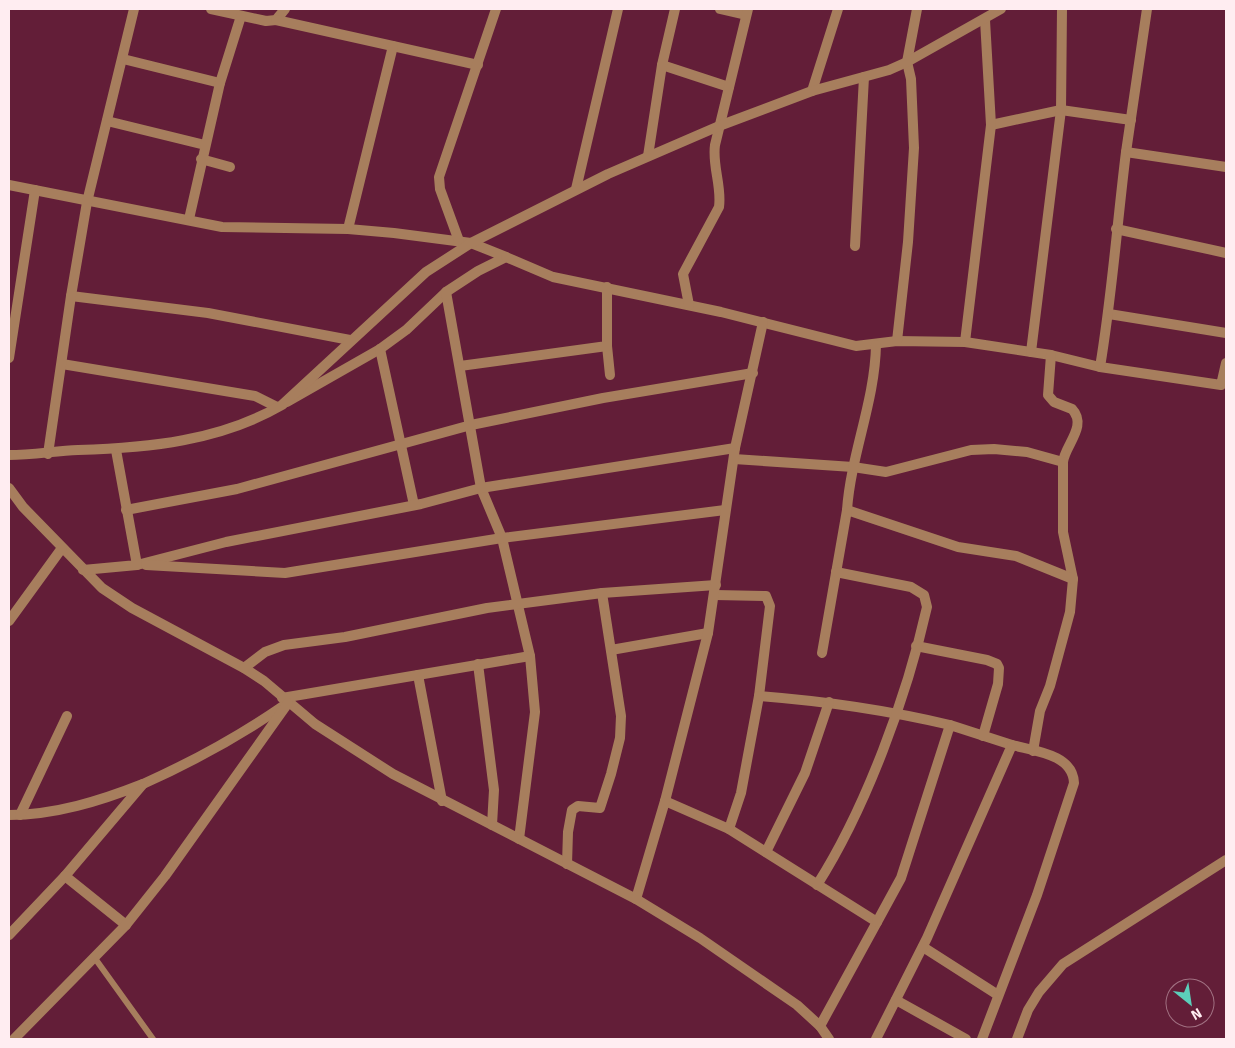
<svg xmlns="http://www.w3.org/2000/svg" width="1235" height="1048" font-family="Signika,sans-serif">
<rect width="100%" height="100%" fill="#631e38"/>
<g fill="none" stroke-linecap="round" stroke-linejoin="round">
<polyline stroke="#a77e5d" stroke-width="6" points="94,957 153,1039"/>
<g stroke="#a77e5d" stroke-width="10">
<polyline points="211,9 266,21 276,20 285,9"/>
<polyline points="720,9 746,15"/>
<polyline points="1147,9 1126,152 1226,167"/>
<polyline points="276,20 478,65"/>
<polyline points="123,59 220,83"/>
<polyline points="662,65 729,87"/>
<polyline points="812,91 838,9"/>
<polyline points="107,121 205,145"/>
<polyline points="991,125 1061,110 1131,120"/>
<polyline points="648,156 662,65 675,9"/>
<polyline points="201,159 230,167"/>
<polyline points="9,185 222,227 348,229 394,233 471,243 506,257 478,271 446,292 406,330 380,349 287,402"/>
<polyline points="576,189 618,9"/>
<polyline points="189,219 220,83 241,16"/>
<polyline points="348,229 393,46"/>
<polyline points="1116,229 1226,253"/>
<polyline points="459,241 440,189 439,177 496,9"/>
<polyline points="855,246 864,77"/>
<polyline points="506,257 553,277 721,312 856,346 897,341 965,342 1051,355 1100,367 1221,385 1226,363"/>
<polyline points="446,292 481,488 502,538 530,656 535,712 519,839"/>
<polyline points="71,296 208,313 350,340"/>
<path d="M689,305l-6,-31 36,-67c3,-21 -7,-41 -4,-62l33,-136"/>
<polyline points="1109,314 1226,333"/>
<polyline points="897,341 908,242 914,148 911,79 907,62 917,9"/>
<polyline points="965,342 991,125 985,20"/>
<polyline points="607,346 610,375"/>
<polyline points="380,349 414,505"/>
<polyline points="1031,352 1061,110 1062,9"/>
<path d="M1051,355l-3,40 6,7 18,7c16,17 -7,36 -9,53"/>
<polyline points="9,358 35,190"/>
<polyline points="62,364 255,396 277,407"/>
<polyline points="460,366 607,346 607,287"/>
<path d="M1100,367c12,-71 17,-143 26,-215"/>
<polyline points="48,454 71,296 87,202 134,9"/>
<polyline points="734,459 853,467 886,472 971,450 994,449 1027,452 1063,462 1063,532 1073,579 1070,612 1050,686 1040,711 1033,751"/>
<polyline points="9,488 23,507 102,588 132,608 244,668 264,681 315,724 393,774 636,899 700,938 797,1005 820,1026 829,1039"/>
<polyline points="126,510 237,489 471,425 603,398 753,373"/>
<polyline points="847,510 958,547 1016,556 1073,579"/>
<polyline points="137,565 226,542 421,504 481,488 735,448"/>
<polyline points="146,565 285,573 502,538 725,510"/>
<polyline points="83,570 137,565 116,450"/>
<polyline points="715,595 766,596 770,606 759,696 741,793 729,829 877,922 820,1026"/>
<polyline points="9,621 62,548"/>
<polyline points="916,646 987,660 997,664 999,668 998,684 983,736"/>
<polyline points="611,650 708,633"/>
<path d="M822,653l25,-143c4,-56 28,-109 29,-165"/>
<polyline points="478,664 494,790 492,825"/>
<polyline points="244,668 265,652 284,645 345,637 487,608 602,593 716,585"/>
<polyline points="418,675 442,801"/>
<path d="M759,696c65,5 128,14 191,29"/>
<polyline points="282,698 530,656"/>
<path d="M143,784c49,-22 95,-47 140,-78"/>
<polyline points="665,801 729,829"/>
<path d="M9,815c46,0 91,-14 134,-31l-78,92 -56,59"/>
<polyline points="20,815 67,716"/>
<polyline points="766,852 805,773 829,702"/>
<polyline points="567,864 568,832 572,810 578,806 600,808 611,774 620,738 621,716 602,593"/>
<polyline points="65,876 126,925"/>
<path d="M817,885c49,-77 90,-189 110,-278l-3,-12 -13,-8 -75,-15"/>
<polyline points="636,899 665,801 708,633 735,448 763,322"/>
<polyline points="923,947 998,995"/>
<polyline points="896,1000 966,1039"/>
<polyline points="14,1039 126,925 165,876 288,703"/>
<polyline points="876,1039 927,938 1012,745 950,725 901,878 877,922"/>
<path d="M982,1039l55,-144 37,-112c-1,-29 -40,-32 -62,-38"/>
<polyline points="1017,1039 1028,1010 1039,992 1063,964 1226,860"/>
</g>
<path stroke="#a77e5d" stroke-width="10" d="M9,455c23,0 46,-4 69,-5 70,-2 142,-9 204,-45l144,-133 45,-29 137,-69 111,-48 93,-35 77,-21 18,-8 94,-53"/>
</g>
<rect width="1235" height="1048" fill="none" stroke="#ffedf1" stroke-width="20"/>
<g transform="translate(1190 1003) rotate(150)"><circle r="24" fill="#631e38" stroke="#a17182"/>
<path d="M0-4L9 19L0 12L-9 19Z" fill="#5cceba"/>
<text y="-8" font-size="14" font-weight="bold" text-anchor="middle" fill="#ffedf1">N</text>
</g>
</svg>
